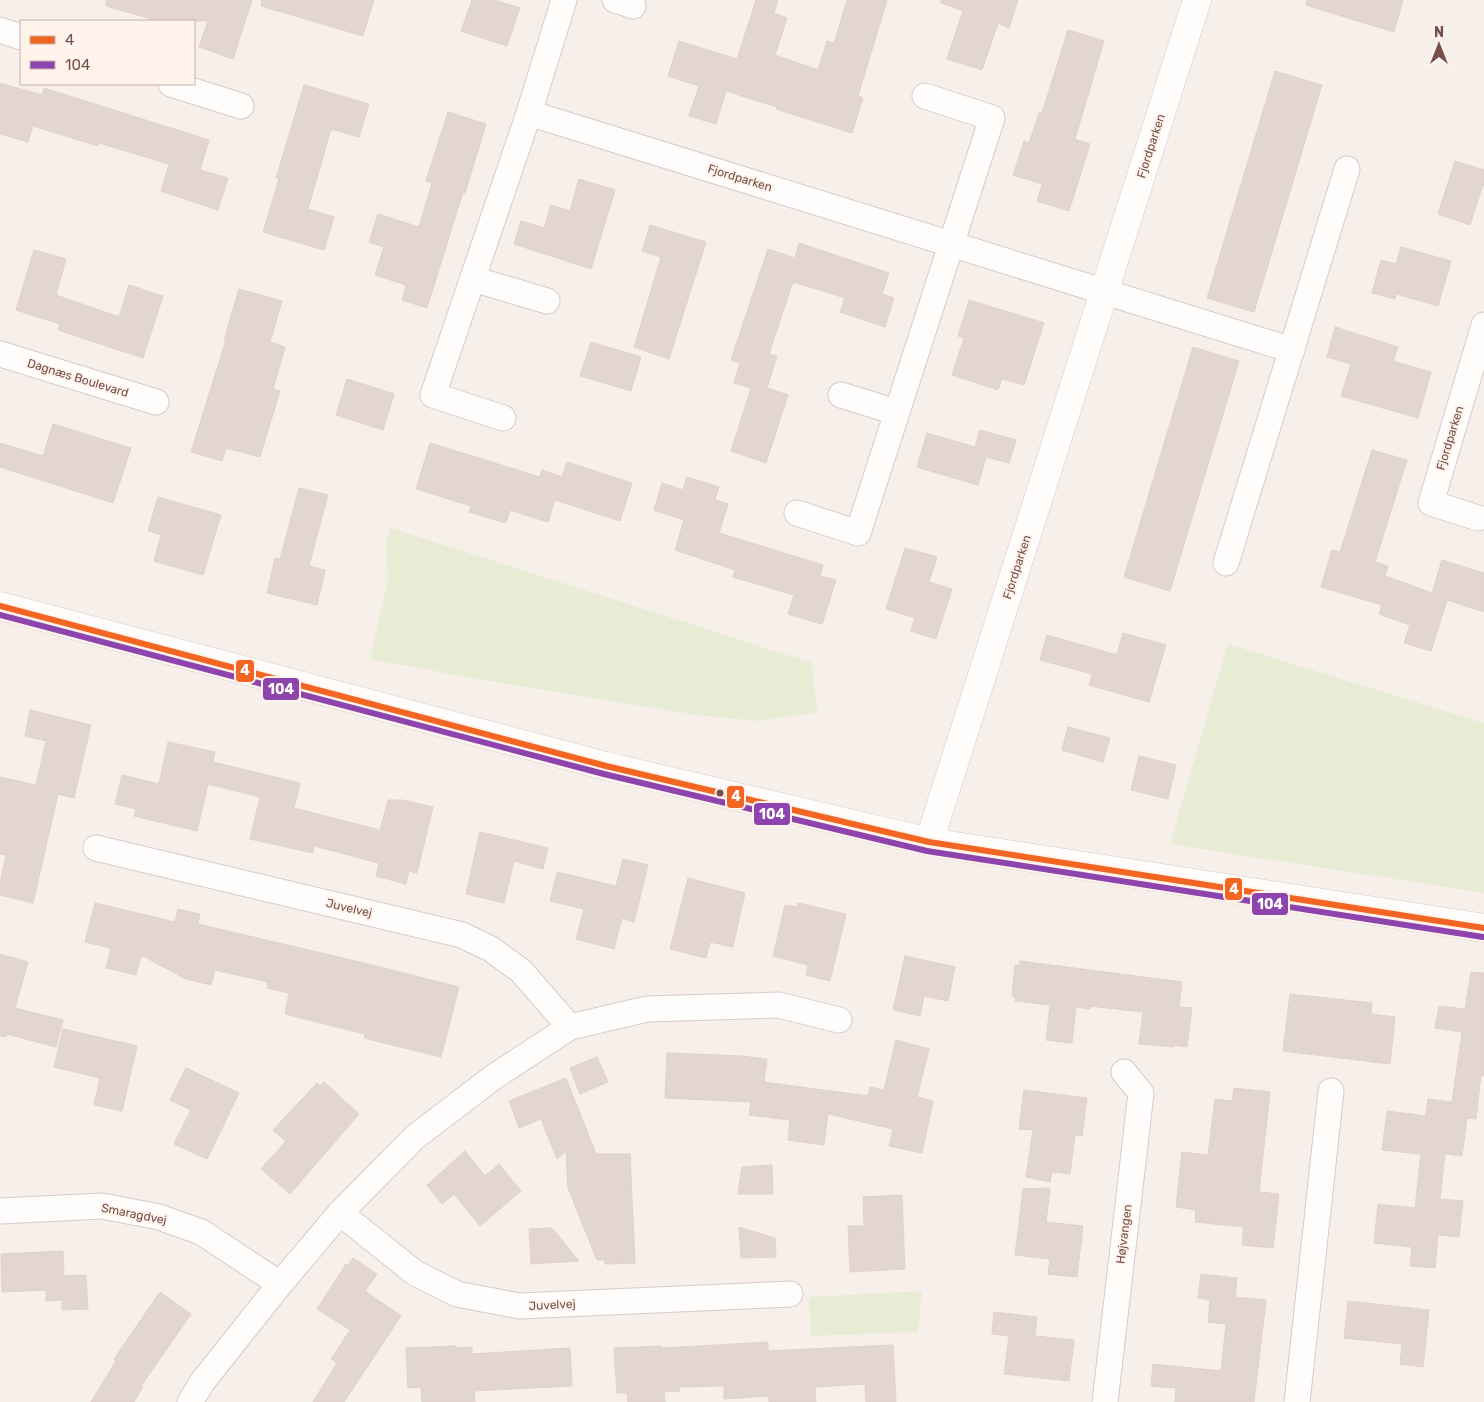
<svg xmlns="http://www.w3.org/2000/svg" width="1484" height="1402" font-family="Rubik,sans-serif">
<rect width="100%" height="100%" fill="#f7efea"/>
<g fill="#e8ecd5">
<polygon points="391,528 812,663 813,685 818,712 758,721 698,715 477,679 370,659 388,579 386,543"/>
<polygon points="1228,644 1484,723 1484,893 1170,844"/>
<polygon points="922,1291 918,1332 811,1336 809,1297"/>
</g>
<g fill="#e3d5d2" stroke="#e0d1cc">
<polygon points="106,0 252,0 233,59 199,47 208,21 158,21 106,6"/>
<polygon points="262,0 374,0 363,36 261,6"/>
<polygon points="472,0 494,0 520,8 507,46 461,31"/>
<polygon points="756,0 778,0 774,13 787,18 775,55 818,70 827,41 834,43 847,0 887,0 858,96 863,98 852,133 776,109 777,107 726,91 716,124 689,116 699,86 668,76 679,41 737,59"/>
<polygon points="941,0 1018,0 1009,28 998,23 982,70 947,59 963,11 941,3"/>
<polygon points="1307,0 1403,0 1394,32 1306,5"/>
<polygon points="1068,30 1104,41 1075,139 1090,144 1069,211 1037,201 1042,184 1013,175 1024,141 1029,143 1039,113 1042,113"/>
<polygon points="1275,71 1322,85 1254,312 1207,298"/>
<polygon points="0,83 42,95 44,88 209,140 200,170 228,178 218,210 161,191 169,164 99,143 98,146 33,126 28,142 0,134"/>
<polygon points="304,85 369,104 359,137 331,129 308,209 334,217 324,250 263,232 279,179 276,178"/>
<polygon points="448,112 486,124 465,193 463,192 427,308 402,300 406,285 375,275 384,247 369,242 378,214 419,227 432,183 426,181"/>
<polygon points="1455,161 1484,170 1484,182 1470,225 1438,214"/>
<polygon points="579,179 615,190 591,269 514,244 521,221 544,228 551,205 570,211"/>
<polygon points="650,225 706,242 669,359 634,347 661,257 642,251"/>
<polygon points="799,243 889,273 882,294 894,298 885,327 840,312 845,298 793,282 769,354 777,356 767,388 788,395 766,463 731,451 751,388 734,383 740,363 731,360 768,249 795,258"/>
<polygon points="1401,247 1451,261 1438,306 1396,294 1395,299 1372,293 1381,260 1396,264"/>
<polygon points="34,250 66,259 56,295 119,317 129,285 163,296 143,358 58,330 60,324 16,310"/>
<polygon points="239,289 282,301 270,342 285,347 273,389 280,391 260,457 226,448 222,461 191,452 226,340 224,340"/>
<polygon points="969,300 1044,323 1024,385 1002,379 998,390 952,375 964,338 958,336"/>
<polygon points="1335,327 1398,347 1393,361 1431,372 1418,418 1341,396 1351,364 1327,357"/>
<polygon points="591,342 641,357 631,391 580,376"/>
<polygon points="1193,347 1239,361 1170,591 1124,577"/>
<polygon points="347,379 394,394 383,430 336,415"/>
<polygon points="53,424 131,448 113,503 0,467 0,443 43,456"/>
<polygon points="980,430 1016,440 1009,463 986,457 978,485 917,467 927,433 975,447"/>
<polygon points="430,443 540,477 542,470 562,477 567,462 632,483 620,521 555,500 548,522 510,510 506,523 469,512 471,506 416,489"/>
<polygon points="1372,450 1407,460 1375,562 1388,566 1385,576 1432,593 1442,560 1484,573 1484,612 1447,600 1431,651 1404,643 1410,625 1379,614 1382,605 1321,587 1332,550 1340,552"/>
<polygon points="687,477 719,487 715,500 728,504 719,533 823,565 820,576 836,580 822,624 788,614 794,595 733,577 735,570 675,550 684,520 654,510 662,483 683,490"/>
<polygon points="299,488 328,495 309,566 325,570 317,605 267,593 275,558 280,559"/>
<polygon points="158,497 221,515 203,575 154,561 161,535 148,531"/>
<polygon points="905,548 937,557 929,582 952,589 936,639 911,631 915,618 886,609"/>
<polygon points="1123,633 1166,645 1149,702 1089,685 1092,674 1040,660 1047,635 1117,655"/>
<polygon points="30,710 91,725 74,798 58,794 33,903 0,895 0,883 6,855 0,854 0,777 36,785 46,741 25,736"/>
<polygon points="1068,727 1110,738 1103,762 1062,750"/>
<polygon points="168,742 215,752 213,762 300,783 294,808 380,830 388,800 402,800 433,807 417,873 409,871 406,884 376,876 379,863 314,846 313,853 250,839 260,797 208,784 197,831 134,816 136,809 115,804 122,775 159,784"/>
<polygon points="1139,756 1176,765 1168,799 1131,790"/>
<polygon points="480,832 548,848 543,869 514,861 504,903 466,894"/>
<polygon points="623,859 648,865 634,922 622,918 614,949 576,939 584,909 550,901 557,872 616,886"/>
<polygon points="688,878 745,893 733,947 710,942 706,958 670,949"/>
<polygon points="95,903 175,922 178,909 200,914 198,924 364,963 459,987 441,1057 364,1038 365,1034 285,1014 289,993 267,988 268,982 215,970 211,985 186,979 141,955 136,975 106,968 111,948 85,942"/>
<polygon points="798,903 846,914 830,981 806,975 808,965 773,956 785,905 797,907"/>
<polygon points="0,954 28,962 15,1008 63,1020 56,1047 7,1034 6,1037 0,1036"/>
<polygon points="905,956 955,967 948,1001 924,996 920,1016 893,1010"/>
<polygon points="1020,961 1182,982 1179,1007 1192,1008 1187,1047 1174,1045 1174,1047 1139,1044 1143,1012 1090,1006 1090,1009 1076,1007 1072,1043 1046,1040 1050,1005 1015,1001 1016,997 1012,996 1015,965 1019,966"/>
<polygon points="1471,972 1484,973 1484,1076 1481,1075 1476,1119 1467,1118 1462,1156 1445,1154 1440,1199 1463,1201 1459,1237 1438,1235 1435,1268 1410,1266 1412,1247 1374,1243 1378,1204 1415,1208 1421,1154 1382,1150 1387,1111 1426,1116 1428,1099 1452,1102 1462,1032 1435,1028 1439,1006 1465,1009"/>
<polygon points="1290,994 1372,1003 1371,1014 1395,1017 1390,1064 1283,1051"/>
<polygon points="63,1029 137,1046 122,1111 94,1105 100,1078 54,1067"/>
<polygon points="896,1040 929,1049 917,1097 933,1101 922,1153 889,1146 893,1129 828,1114 824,1145 788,1140 790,1120 749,1115 751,1102 665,1098 667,1053 741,1056 767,1059 764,1082 868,1096 870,1087 884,1090"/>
<polygon points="597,1057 608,1082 580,1094 570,1068"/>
<polygon points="186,1068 239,1093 207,1159 174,1144 191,1110 170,1100"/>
<polygon points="566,1078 596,1154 630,1154 635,1263 605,1264 605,1260 597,1260 568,1188 566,1151 557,1159 541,1119 519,1128 509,1101"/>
<polygon points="324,1082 359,1114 290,1194 261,1169 286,1141 273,1130 317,1083 320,1086"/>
<polygon points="1234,1088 1270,1092 1259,1192 1279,1194 1273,1248 1242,1245 1244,1227 1195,1222 1196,1210 1176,1207 1182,1152 1208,1155 1215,1099 1232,1101"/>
<polygon points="1024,1090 1087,1098 1082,1136 1075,1135 1070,1174 1052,1172 1050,1182 1026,1177 1033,1130 1019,1129"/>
<polygon points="465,1151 485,1176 499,1164 521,1191 480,1226 454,1194 442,1204 427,1185"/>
<polygon points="772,1165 773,1194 738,1194 742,1167"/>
<polygon points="1050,1188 1046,1222 1083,1226 1077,1277 1048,1274 1050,1259 1015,1255 1023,1189"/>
<polygon points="902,1195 905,1269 850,1272 848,1226 864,1226 863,1197"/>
<polygon points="739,1227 775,1238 776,1257 741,1258"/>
<polygon points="552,1228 579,1261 531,1264 529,1229"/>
<polygon points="63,1251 64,1276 86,1275 88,1309 62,1310 62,1300 46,1301 46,1290 2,1292 1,1254"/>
<polygon points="353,1258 377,1274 365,1291 401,1316 344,1402 313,1402 337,1363 331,1359 350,1330 317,1309 346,1264 348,1265"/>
<polygon points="1201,1274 1237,1278 1235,1297 1266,1300 1254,1402 1175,1402 1176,1388 1151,1386 1153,1364 1221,1371 1226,1324 1208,1322 1210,1300 1198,1298"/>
<polygon points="160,1292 191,1314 141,1386 143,1387 134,1402 91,1402 116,1361 114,1359"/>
<polygon points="1348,1301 1429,1310 1423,1367 1400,1364 1402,1344 1344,1338"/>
<polygon points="994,1312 1037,1317 1035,1336 1074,1340 1069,1381 1004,1374 1009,1336 992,1334"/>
<polygon points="768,1342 768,1351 893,1345 896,1402 866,1402 865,1384 815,1387 816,1402 769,1402 769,1396 724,1399 724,1386 679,1387 680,1391 664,1392 665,1402 628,1402 627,1393 617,1393 614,1348 662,1346 662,1348"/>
<polygon points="456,1346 457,1348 472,1347 472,1354 570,1348 572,1386 474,1391 475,1402 422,1402 421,1387 408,1388 406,1348"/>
</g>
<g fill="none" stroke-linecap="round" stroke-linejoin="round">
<g stroke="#d6cbc8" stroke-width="27">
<g id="street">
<polyline points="615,0 633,6"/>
<polyline points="0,30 21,37"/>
<polyline points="171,84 241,106"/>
<polyline points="529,113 1292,350"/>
<polyline points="473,279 547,301"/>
<polyline points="0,354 156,402"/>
<polyline points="841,395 896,412"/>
<polyline points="503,418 433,395 529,113 564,0"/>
<polyline points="797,513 858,533 992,118 925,96"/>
<polyline points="1478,518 1431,503 1484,325"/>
<polyline points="1226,563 1347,169"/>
<polyline points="96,848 462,935 491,949 521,971 570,1027"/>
<polyline points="0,1211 102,1206 159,1217 201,1232 280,1284"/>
<polyline points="340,1213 415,1273 457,1294 519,1306 790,1294"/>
<polyline points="190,1402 203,1381 280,1284 340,1213 415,1137 495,1076 570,1027 647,1009 779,1005 839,1020"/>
<polyline points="1105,1402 1141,1093 1124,1072"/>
<polyline points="1297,1402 1331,1091"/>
</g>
</g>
<g stroke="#d6cac6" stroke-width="29">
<g id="secondary">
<polyline points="0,606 606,766 929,842 1484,928"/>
<polyline points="929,842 1197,0"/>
</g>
</g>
<use href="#street" stroke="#fefdfc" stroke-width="25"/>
<use href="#secondary" stroke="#fefdfc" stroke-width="28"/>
<g stroke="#fff3eb" stroke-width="10">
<polyline id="bus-1" points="0,606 606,766 929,842 1484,928"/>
</g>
<g stroke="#fff3eb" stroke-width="10">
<polyline id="bus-2" points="0,615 604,774 927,851 1483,937"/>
</g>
<use href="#bus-1" stroke="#f26522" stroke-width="6"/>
<use href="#bus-2" stroke="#8e44ad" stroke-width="6"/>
</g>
<circle fill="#75504b" stroke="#fff3eb" stroke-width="2" cx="720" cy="793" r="4.5"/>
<g text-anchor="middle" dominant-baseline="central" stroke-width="4" stroke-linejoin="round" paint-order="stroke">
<g font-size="12" fill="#75504b" stroke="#fff3eb">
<text transform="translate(1151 146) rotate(-72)">Fjordparken</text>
<text transform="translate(740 178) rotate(17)">Fjordparken</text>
<text transform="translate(78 378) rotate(17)">Dagnæs Boulevard</text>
<text transform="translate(1450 438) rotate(-73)">Fjordparken</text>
<text transform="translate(1017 567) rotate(-72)">Fjordparken</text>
<text transform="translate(349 908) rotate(13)">Juvelvej</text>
<text transform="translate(134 1214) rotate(11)">Smaragdvej</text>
<text transform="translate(1124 1234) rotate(-83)">Højvangen</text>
<text transform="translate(552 1305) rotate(-3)">Juvelvej</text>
</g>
</g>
<g stroke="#fff3eb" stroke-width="2">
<rect x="235" y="659" width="20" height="24" rx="5" fill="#f26522"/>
<rect x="262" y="677" width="38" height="24" rx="5" fill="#8e44ad"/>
<rect x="726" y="785" width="19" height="24" rx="5" fill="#f26522"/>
<rect x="753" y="802" width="38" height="24" rx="5" fill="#8e44ad"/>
<rect x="1224" y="877" width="19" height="24" rx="5" fill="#f26522"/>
<rect x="1251" y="892" width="38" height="24" rx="5" fill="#8e44ad"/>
</g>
<g font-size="14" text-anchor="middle" font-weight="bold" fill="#fff">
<text x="245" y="675">4</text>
<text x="281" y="694">104</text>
<text x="736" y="801">4</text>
<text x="772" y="819">104</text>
<text x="1234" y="894">4</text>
<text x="1270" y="909">104</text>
</g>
<rect x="20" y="20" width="175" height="65" fill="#fff3eb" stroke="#c8b2ab"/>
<rect x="30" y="36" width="25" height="8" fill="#f26522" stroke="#c8b2ab"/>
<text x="65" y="45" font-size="15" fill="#75504b">4</text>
<rect x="30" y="61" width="25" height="8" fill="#8e44ad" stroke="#c8b2ab"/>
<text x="65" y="70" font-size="15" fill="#75504b">104</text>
<g transform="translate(1439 45)" stroke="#fff3eb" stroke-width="4" paint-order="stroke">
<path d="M0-4L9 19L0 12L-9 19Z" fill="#75504b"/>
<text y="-8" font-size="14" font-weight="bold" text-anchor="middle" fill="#75504b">N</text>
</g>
</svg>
